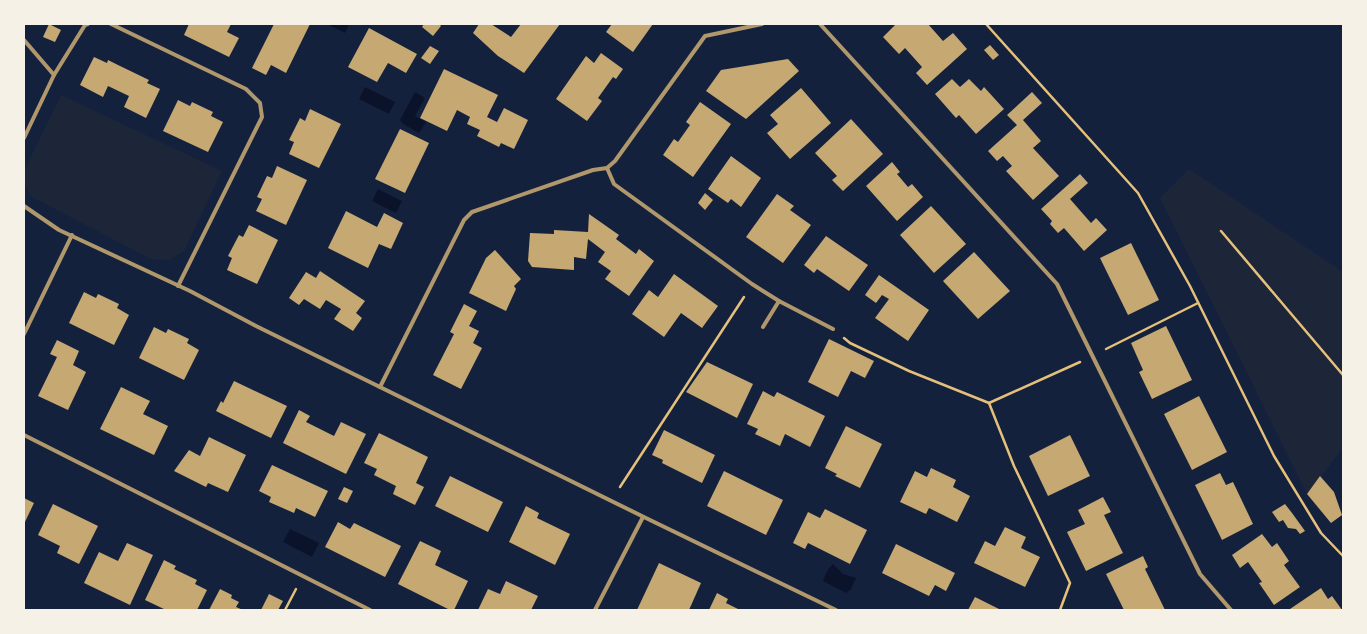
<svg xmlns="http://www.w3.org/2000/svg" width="1367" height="634" font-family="'Playfair Display',serif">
<rect width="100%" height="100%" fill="#14213d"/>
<g fill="#1d2539">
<polygon points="61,95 222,171 184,251 170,260 151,259 32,197 24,185 24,171"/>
<polygon points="1189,169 1343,272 1343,448 1307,494 1160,198"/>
</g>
<g fill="#0b132b">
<polygon points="327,24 349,24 345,33"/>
<polygon points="365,87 395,102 389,114 359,99"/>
<polygon points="415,92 425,98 415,116 426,122 419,133 403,124 400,120"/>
<polygon points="378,189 402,201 396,213 372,201"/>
<polygon points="290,529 319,543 312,557 283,542"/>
<polygon points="833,564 843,574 856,578 851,589 846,593 823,581 828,569"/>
</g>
<g fill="#c6a872">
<polygon points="49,24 61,30 55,42 43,37"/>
<polygon points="189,24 231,24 227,32 239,38 229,57 184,35"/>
<polygon points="274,24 310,24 286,73 271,65 266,75 252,68"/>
<polygon points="424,24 439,24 441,26 433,36 422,27"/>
<polygon points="479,24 491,24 511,37 521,24 560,24 524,73 498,56 473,33"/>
<polygon points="612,24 653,24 633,52 606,32"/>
<polygon points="896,24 928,24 943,41 953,33 967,49 927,85 916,73 922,67 905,48 899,54 883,37"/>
<polygon points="369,28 417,54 406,73 388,63 377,82 348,67"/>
<polygon points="990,45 999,55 993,60 984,50"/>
<polygon points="430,46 439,51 430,64 421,58"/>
<polygon points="601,53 623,69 616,79 613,77 598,98 602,101 587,121 556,99 586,56 594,63"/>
<polygon points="94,57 107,63 108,60 118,65 149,80 147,83 160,89 146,118 124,107 129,96 108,86 103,97 80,85"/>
<polygon points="788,59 799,71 746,119 706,91 721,70"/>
<polygon points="444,69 498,95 487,117 497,122 504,108 528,120 514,149 501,143 499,147 477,136 480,130 467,124 470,117 457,110 447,131 420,118"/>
<polygon points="952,79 960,87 969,79 981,91 984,87 1004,109 976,134 959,115 956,118 935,94"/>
<polygon points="801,88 831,123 790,159 767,133 778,124 770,115"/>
<polygon points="1032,92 1042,103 1023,120 1041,141 1033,148 1059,176 1033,200 1006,171 1012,166 1003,156 997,161 988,151 1017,125 1007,115"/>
<polygon points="178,100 190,106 192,102 213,112 211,116 223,122 208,152 163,131"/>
<polygon points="700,102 731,124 693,177 663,155 674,139 678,142 690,125 686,122"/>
<polygon points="310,109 341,124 319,168 289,154 294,142 289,140 300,118 305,121"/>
<polygon points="851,119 883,154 843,191 832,180 837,176 815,153"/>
<polygon points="400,129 429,143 405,193 375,179"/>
<polygon points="731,156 761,178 741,207 731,199 728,203 708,189"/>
<polygon points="892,162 900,172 897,174 908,187 912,184 923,197 897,221 866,186"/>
<polygon points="277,166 307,180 286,225 256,211 262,199 257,197 267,176 272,178"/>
<polygon points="1080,174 1088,183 1070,199 1091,223 1096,218 1107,230 1084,251 1064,228 1058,233 1050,224 1052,221 1041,209"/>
<polygon points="705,193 713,200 705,210 698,203"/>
<polygon points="777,194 794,206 790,210 811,225 783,263 746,237"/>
<polygon points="931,206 966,244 934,273 900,235"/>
<polygon points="346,211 377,227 384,213 403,223 391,249 379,244 368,268 328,248"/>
<polygon points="589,214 619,235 616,239 636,254 639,249 654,261 629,296 605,279 611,271 598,262 605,252 588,239 586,259 574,257 574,270 532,267 528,261 530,233 554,234 554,230 588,232"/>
<polygon points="249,225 278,240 257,284 227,270 232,258 228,256 239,235 243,237"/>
<polygon points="826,236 868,265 849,291 817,269 814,273 804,265"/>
<polygon points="1131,243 1159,300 1128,315 1100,258"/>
<polygon points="495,250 521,279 514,286 516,289 506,311 469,293 486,258"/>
<polygon points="974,252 1010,291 978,319 943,281"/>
<polygon points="320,271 365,301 356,313 362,318 353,331 334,319 341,309 326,300 320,309 304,299 299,305 289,298 306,272 316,278"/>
<polygon points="674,274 718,306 702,328 681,313 664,337 632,314 649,290 658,297"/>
<polygon points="879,275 929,310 908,341 875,318 889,299 882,295 876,303 865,295"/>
<polygon points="84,292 96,298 98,294 119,304 117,308 129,315 114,345 69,323"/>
<polygon points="464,304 477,311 469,326 479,331 473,343 482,348 461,389 433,375 454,334 450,332"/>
<polygon points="1166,326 1192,380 1152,399 1139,372 1143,370 1131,343"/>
<polygon points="154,327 166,333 168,329 189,339 187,343 199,350 184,380 139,358"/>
<polygon points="829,339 874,361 865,378 851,371 838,397 808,382"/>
<polygon points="57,340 79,351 73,365 86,372 68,410 38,396 57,357 50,354"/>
<polygon points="707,362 753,384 737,418 686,392"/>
<polygon points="234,381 287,406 271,438 216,411 221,401 223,403"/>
<polygon points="121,387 150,401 143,414 168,426 154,455 100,429"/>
<polygon points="763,391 774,397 777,392 825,416 810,447 785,434 780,446 755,434 758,429 747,424"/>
<polygon points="1199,396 1227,452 1192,470 1164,414"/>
<polygon points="299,410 310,416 306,422 334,436 341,422 366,434 346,474 283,443"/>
<polygon points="846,426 882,444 860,488 835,476 837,474 825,468"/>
<polygon points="664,430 715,455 702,483 662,463 663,460 652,455"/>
<polygon points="379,433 428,457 416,483 424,487 415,505 393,494 396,486 374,475 377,469 364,463"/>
<polygon points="1070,435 1090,476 1048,496 1029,456"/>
<polygon points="209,437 246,455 228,492 208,483 206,487 174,471 189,450 200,456"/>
<polygon points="272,465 328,491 315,517 296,508 294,513 269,502 271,497 259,491"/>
<polygon points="931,468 956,480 953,487 970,496 957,522 929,508 926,514 900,502 915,471 927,477"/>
<polygon points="724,471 783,500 766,535 707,506"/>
<polygon points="1220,473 1226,485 1233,482 1253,524 1222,540 1195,485"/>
<polygon points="450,476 503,502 488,532 435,506"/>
<polygon points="1320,476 1334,492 1342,515 1331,523 1307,494"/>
<polygon points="344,487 353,491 347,503 338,499"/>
<polygon points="1103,497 1111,512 1104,515 1123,553 1086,571 1067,532 1085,524 1078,510"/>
<polygon points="24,498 34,503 24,524"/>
<polygon points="53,504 98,526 79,564 57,553 60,546 38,535"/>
<polygon points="1285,504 1292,513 1305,531 1300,534 1296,529 1288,528 1283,520 1279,522 1272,512"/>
<polygon points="526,506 539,513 537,518 570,534 555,565 509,542"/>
<polygon points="825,509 867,530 850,564 808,543 805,549 793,543 808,512 820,518"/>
<polygon points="338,522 350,529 354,523 401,546 385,577 325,547"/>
<polygon points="1005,527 1026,537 1021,548 1040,557 1025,587 974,563 985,541 995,546"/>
<polygon points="1262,534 1272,547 1277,543 1289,561 1284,565 1300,587 1274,605 1259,583 1262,582 1248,562 1240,568 1232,555"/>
<polygon points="420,541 441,551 435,565 468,581 454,610 450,610 398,584"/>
<polygon points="127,543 153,555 130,605 84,583 99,552 118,561"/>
<polygon points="896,544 955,573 946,591 935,585 929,596 882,573"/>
<polygon points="1143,556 1148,567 1145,569 1165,610 1124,610 1106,574"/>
<polygon points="164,560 176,566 174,569 197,580 195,584 207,590 197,610 166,610 145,600"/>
<polygon points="659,563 701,583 689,610 637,610"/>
<polygon points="506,581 538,596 531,610 478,610 488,589 500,594"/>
<polygon points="1321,588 1328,599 1332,596 1342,610 1291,610 1290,609"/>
<polygon points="220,589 232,595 231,598 239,602 236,607 243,610 209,610"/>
<polygon points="717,593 728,599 726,603 740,610 709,610"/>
<polygon points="269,594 283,601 278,610 261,610"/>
<polygon points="975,597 1001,610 968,610"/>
</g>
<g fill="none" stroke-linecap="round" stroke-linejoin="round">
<g stroke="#e5c07b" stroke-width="2.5">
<polyline points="986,24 1138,193 1190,286 1274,456 1321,533 1343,556"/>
<polyline points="1221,231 1343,375"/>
<polyline points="844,338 850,343 909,371 989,403 1014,466 1070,583 1060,610"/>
<polyline points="1106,349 1198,303"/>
<polyline points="989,403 1080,362"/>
<polyline points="620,487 744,297"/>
<polyline points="285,610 296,589"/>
</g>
<g stroke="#b1986c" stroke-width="4">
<polyline points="111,24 246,89 260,103 262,117 178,286"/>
<polyline points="820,24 1057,284 1200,574 1231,610"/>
<polyline points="24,40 54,75"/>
<polyline points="24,138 54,75 85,25 88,24"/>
<polyline points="607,168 614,184 752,284 779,301 833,329"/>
<polyline points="24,206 59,230 190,291 256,326 650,520 836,610"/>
<polyline points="763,327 779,301"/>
<polyline points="24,334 72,235"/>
<polyline points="380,387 464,220 472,212 593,170 607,168 615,161 705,36 762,24"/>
<polyline points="24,435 370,610"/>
<polyline points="595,610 643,517"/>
</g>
</g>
<rect width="1367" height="634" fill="none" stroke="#f6f1e7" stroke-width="50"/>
</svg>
